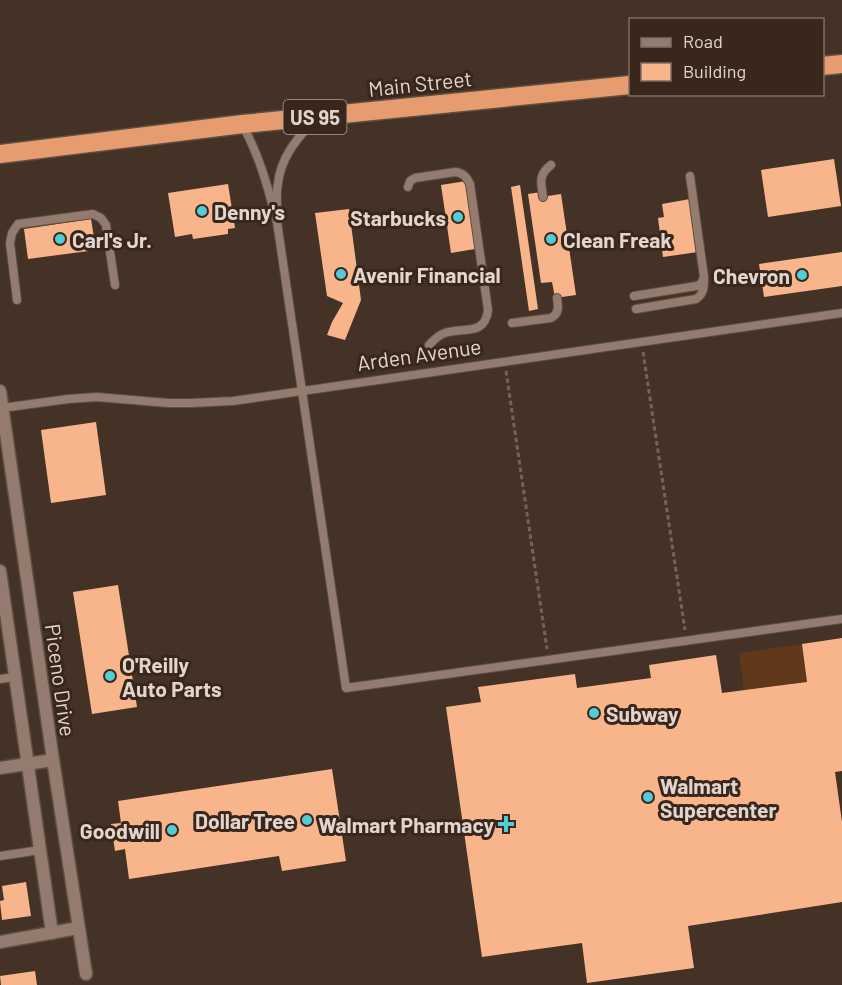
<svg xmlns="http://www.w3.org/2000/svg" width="842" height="985" font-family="Barlow,sans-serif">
<rect width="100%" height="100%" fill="#453226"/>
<polygon fill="#62381b" points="802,644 807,682 744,690 739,653"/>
<g fill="#f8b58c">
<polygon points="834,159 841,206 768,217 761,170"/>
<polygon points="466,181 475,249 451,253 441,185"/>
<polygon points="228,184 235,228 228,229 228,234 193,239 192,234 175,237 168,193"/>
<polygon points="520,185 538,309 529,311 511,187"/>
<polygon points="541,192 541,197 561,194 576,295 555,298 552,282 541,283 528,194"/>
<polygon points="690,199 698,252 663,257 658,218 664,217 662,204"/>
<polygon points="349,209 361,300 345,340 327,335 332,322 343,303 327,296 315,213"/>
<polygon points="91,219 96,250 28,259 24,229"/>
<polygon points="842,252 842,286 764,297 759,264"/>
<polygon points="96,422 106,495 51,503 41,430"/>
<polygon points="118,585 137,707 92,714 73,592"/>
<polygon points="842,638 842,771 835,772 842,822 842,902 688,926 694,968 587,983 582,943 482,957 446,707 481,702 478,687 575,674 577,688 651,678 649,665 716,655 722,693 807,682 802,644"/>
<polygon points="332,769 346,861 282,871 279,856 129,879 125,849 115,851 111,824 121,823 118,801"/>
<polygon points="26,882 31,916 2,920 0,902 0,901 4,900 2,886"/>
<polygon points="35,971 37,985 1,985 0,976"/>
</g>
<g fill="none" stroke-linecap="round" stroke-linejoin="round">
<g stroke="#5e4e44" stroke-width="10">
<g id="lane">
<path d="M243,126c17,31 25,62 34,96l69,466 496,-69"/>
<path d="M408,187l2,-6 5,-3 40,-6c8,1 11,4 15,12l18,126c-3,26 -24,17 -43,23 -7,2 -11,7 -16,12"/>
<path d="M543,197c-2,-15 -5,-22 8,-32"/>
<path d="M277,212c0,-10 -1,-20 1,-29 3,-26 19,-44 35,-62"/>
<polyline points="634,296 696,286 701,284 704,277 690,176"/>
<polyline points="17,300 10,243 12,233 18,224 93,214 101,218 106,225 115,285"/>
<path d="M636,309l60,-10c8,-5 8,-12 8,-21"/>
<path d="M512,323l39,-5c9,-5 7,-12 6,-20"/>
<polyline points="2,408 68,399 97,397 168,403 191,403 233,401 842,313"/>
<polyline points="0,679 15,677"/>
<polyline points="0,856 40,850"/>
</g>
</g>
<g stroke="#5e4e44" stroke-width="15">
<g id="street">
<polyline points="0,391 53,760 86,974"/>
<polyline points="0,571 52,933"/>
<polyline points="0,768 53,760"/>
<polyline points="0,942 78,928"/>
</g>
</g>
<g stroke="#5e4e44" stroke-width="21">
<g id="highway">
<polyline points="822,66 842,64"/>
<polyline points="0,154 243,124 630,85"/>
</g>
</g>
<g stroke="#756359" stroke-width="3" stroke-dasharray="4.5 3" stroke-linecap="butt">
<polyline points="643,352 685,630"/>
<polyline points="506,371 547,649"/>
</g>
<use href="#lane" stroke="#937c6f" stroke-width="8"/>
<use href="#street" stroke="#937c6f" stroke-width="12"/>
<use href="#highway" stroke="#e69c6f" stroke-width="18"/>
</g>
<g fill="#52ccd5" stroke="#3a271c" stroke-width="2">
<circle cx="202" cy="211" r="6"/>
<circle cx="458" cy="217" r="6"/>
<circle cx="60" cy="239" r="6"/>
<circle cx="551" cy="239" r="6"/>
<circle cx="341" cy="274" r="6"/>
<circle cx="802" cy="275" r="6"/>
<circle cx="110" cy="676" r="6"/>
<circle cx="594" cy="713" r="6"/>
<circle cx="648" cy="797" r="6"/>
<circle cx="307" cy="820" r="6"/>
<path d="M503 815h6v6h6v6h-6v6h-6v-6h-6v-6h6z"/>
<circle cx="172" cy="830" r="6"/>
</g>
<g text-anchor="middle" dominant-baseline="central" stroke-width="6" stroke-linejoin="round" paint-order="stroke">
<rect fill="#3a271c" stroke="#b0a199" stroke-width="1.5" x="283.5" y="100" width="63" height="34" rx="4.5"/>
<g font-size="20" font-weight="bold" fill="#e2d5ce">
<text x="315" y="117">US 95</text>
</g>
<g font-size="21" fill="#e2d5ce" stroke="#3a271c">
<text transform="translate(420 83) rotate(-6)">Main Street</text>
<text transform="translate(419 354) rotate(-8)">Arden Avenue</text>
<text transform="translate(61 680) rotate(82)">Piceno Drive</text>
</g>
<g font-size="21" font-weight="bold" fill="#e2d5ce" stroke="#3a271c" text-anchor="start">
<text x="214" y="211">Denny's</text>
<text x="446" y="217" text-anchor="end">Starbucks</text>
<text x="72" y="239">Carl's Jr.</text>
<text x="563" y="239">Clean Freak</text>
<text x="353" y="274">Avenir Financial</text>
<text x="790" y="275" text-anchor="end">Chevron</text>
<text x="122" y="664">O'Reilly<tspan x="122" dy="24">Auto Parts</tspan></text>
<text x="606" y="713">Subway</text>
<text x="660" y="785">Walmart<tspan x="660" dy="24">Supercenter</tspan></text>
<text x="295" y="820" text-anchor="end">Dollar Tree</text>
<text x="494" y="824" text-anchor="end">Walmart Pharmacy</text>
<text x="160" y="830" text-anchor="end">Goodwill</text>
</g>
</g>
<rect x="629" y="18" width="195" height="78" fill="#3a271c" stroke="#7d6d63" stroke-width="1.5"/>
<rect x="641" y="38" width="30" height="9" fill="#937c6f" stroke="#7d6d63" stroke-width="1.5"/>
<text x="683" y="48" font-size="18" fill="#e2d5ce">Road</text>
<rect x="641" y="63" width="30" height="18" fill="#f8b58c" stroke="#7d6d63" stroke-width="1.5"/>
<text x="683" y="78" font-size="18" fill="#e2d5ce">Building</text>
</svg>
